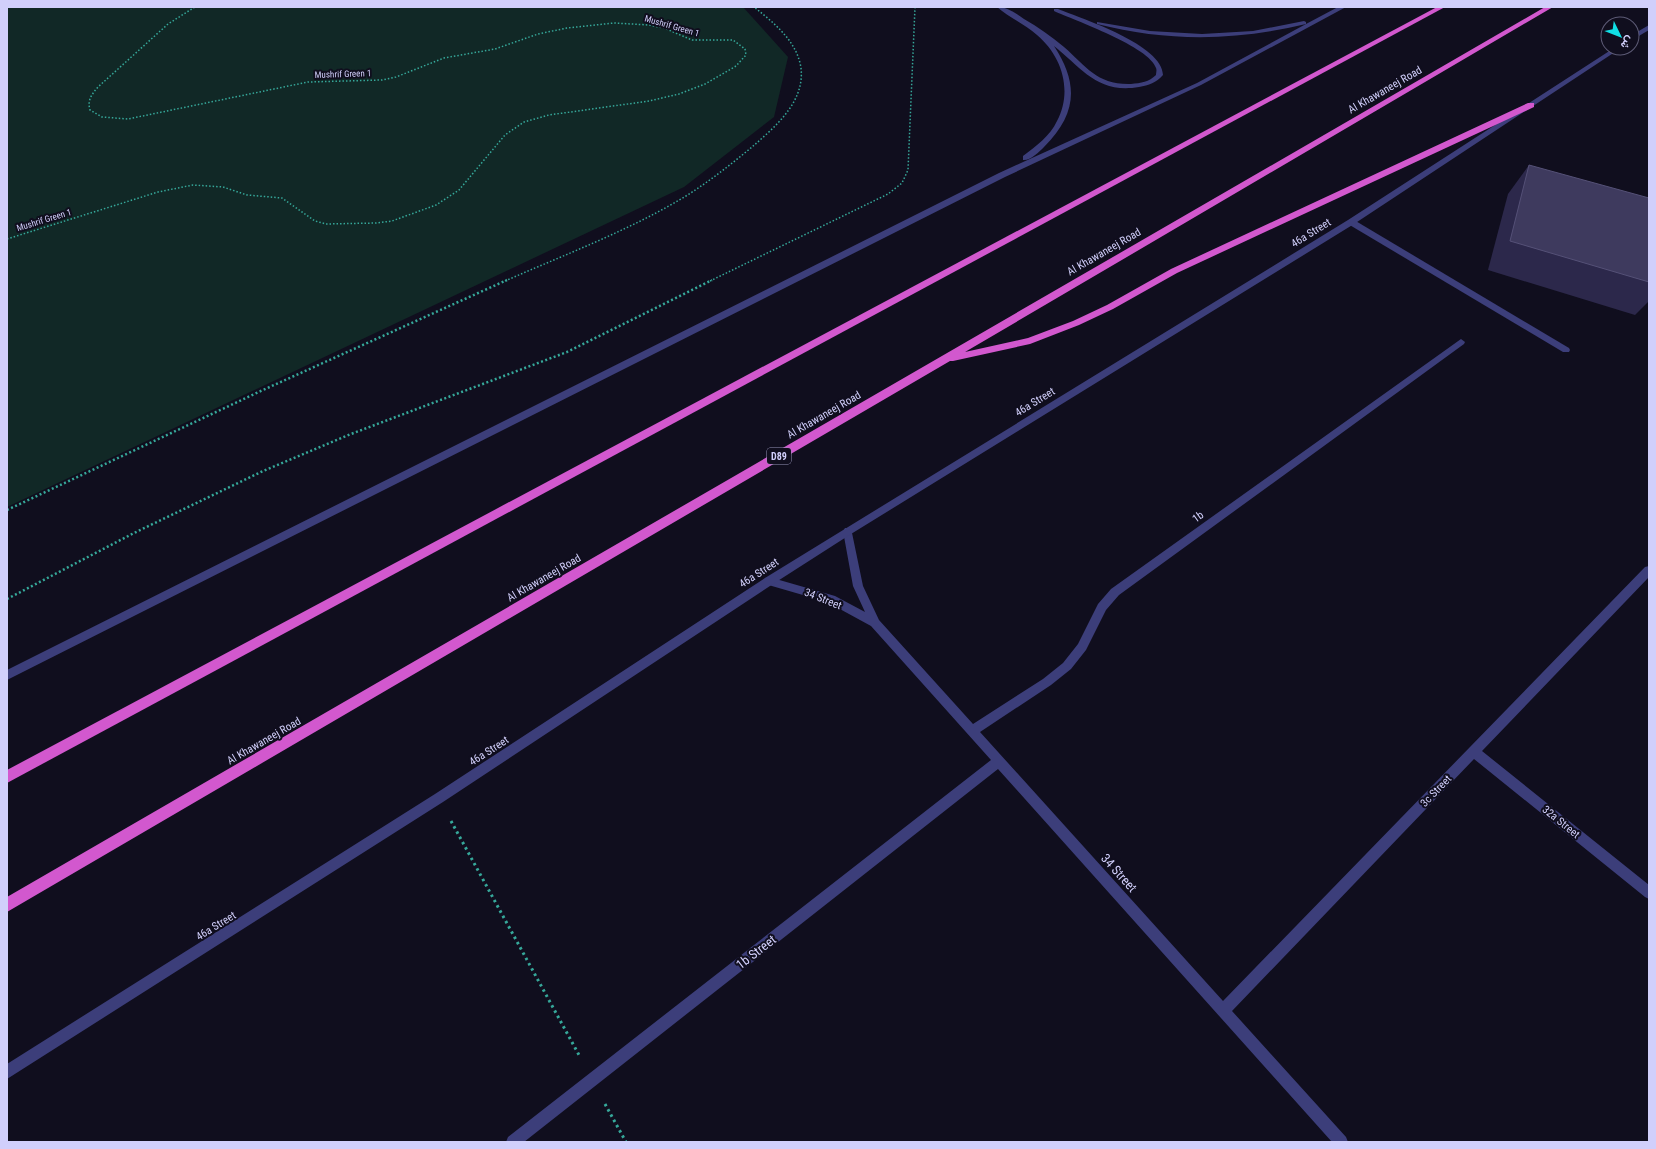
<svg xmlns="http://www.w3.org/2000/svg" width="1656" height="1149" font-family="'Roboto Condensed',Vazirmatn,sans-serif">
<rect width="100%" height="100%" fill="#100e1e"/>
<polygon fill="#112826" points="7,7 743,7 788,57 774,117 684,187 7,507"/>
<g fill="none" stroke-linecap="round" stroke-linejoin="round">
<g stroke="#36a89a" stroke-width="1.5" stroke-dasharray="1.5 2" stroke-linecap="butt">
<path d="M7,239l151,-47 35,-7 30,2 24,8 35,3 33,23 11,3 50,-1 16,-2 44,-16 23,-15 46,-55 19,-13 25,-7 100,-14 30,-7 26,-10 31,-18 10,-11 -1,-6 -12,-9h-41l-28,-12 -15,-3 -35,-2 -47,5 -29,6 -43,15 -51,9 -48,19 -14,3 -74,2 -180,37 -26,-2 -12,-7c-3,-10 2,-16 8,-23l70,-63 27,-17"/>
<path d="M505,281c59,-26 120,-49 176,-82 25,-15 48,-33 71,-52 23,-20 53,-45 49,-79 -4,-27 -27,-45 -47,-61"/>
<polyline points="710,281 888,194 902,183 908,170 915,7"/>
</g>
<g stroke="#36a89a" stroke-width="2.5" stroke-dasharray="2 2.5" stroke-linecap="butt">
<polyline points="7,510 263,390 507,280"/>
<polyline points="7,599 134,533 263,471 351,434 567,352 712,280"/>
</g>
<g stroke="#36a89a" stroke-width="3" stroke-dasharray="2.5 3.5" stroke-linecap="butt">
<polyline points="451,821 579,1055"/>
<polyline points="605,1104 626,1142"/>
</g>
<polygon fill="#3c3e7a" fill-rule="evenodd" points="1348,220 1354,220 1569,348 1570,350 1569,352 1563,352 1348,224"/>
<polygon fill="#3c3e7a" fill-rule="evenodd" points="1461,339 1465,342 1464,344 1119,595 1106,610 1086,650 1071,669 1051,685 980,732 1223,1001 1645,567 1649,566 1649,577 1482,751 1649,885 1649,899 1645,897 1474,759 1232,1011 1346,1137 1348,1142 1332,1142 998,769 524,1142 506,1142 508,1137 991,760 871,626 827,602 765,584 764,581 765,578 769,577 835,596 865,612 853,586 843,531 845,528 851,528 863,586 879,620 973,724 1043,679 1063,663 1078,644 1098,604 1111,589"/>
<g fill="#3c3e7a" fill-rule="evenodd">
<path d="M997,7c10,0 19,6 27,12 14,8 28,18 40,28 23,20 33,38 67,37 10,-1 18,-2 25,-9 0,-2 1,-5 0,-7 -6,-21 -82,-48 -102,-57v-2h4c25,10 105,36 105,66 -7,8 -14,10 -24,12 -42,7 -57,-19 -85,-41 25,38 23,68 -10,101 -5,5 -14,14 -21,13v-4c13,-10 27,-20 34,-35 16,-30 5,-65 -20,-86 -12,-11 -29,-18 -40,-28z"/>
<path d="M1338,7h8l-145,78 -196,92 -998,503v-10l992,-497 198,-90 109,-59c-70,17 -139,18 -209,0v-2l53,9 52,3 51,-3 51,-10 2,1v2z"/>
<polygon points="1649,25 1649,30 1632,40 1632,35"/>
<polygon points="1614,48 1621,48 1354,224 851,534 773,584 443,802 7,1079 7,1064 435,794 765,578 1348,220"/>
</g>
<g fill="#d258ce" fill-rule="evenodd">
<polygon points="1437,7 1445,7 7,783 7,770"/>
<polygon points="1545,7 1553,7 965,352 1028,338 1073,321 1107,305 1171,269 1528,103 1534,103 1534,107 1177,273 1113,309 1079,325 1030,344 953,361 950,361 7,912 7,897"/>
</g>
</g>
<polygon fill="#2c284b" points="1529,165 1649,282 1649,301 1635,315 1488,270 1508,194"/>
<polygon fill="#3e3a5e" stroke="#555177" points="1529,165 1649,198 1649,282 1510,241"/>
<g text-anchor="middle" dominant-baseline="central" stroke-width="4" stroke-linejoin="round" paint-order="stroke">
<g font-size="9" fill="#d1cffb" stroke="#100e1e">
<text transform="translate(672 26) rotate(16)">Mushrif Green 1</text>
<text transform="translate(343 74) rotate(-2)">Mushrif Green 1</text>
<text transform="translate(44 220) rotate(-17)">Mushrif Green 1</text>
</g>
<rect fill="#100e1e" stroke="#9795b9" stroke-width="1" x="767" y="448" width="24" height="16" rx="3"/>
<g font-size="10" font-weight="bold" fill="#d1cffb">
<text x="779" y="456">D89</text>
</g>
<g font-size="11" fill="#d1cffb" stroke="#100e1e">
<text transform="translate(1385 90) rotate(-30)">Al Khawaneej Road</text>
<text transform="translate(1311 233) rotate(-32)">46a Street</text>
<text transform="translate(1104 252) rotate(-30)">Al Khawaneej Road</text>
<text transform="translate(1035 402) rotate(-32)">46a Street</text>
<text transform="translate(824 415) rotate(-30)">Al Khawaneej Road</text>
<text transform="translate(1198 517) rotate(-36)">1b</text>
<text transform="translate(759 573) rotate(-33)">46a Street</text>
<text transform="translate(544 578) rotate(-30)">Al Khawaneej Road</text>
<text transform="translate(823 599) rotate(22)">34 Street</text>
<text transform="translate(264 741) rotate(-30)">Al Khawaneej Road</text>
<text transform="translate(489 751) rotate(-33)">46a Street</text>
<text transform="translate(1436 791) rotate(-46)">3c Street</text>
<text transform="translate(1561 822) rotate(39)">32a Street</text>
<text transform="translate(216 926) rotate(-32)">46a Street</text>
</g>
<g font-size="13" fill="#d1cffb" stroke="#100e1e">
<text transform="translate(1119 873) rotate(48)">34 Street</text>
<text transform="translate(756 952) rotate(-38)">1b Street</text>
</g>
</g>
<rect width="1656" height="1149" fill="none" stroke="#d1cffb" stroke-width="16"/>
<g transform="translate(1620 36) rotate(133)"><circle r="19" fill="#100e1e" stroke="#5d5b76"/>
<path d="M0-3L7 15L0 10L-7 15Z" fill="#11dee5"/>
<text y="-6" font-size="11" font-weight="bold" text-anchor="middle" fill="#d1cffb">ش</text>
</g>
</svg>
